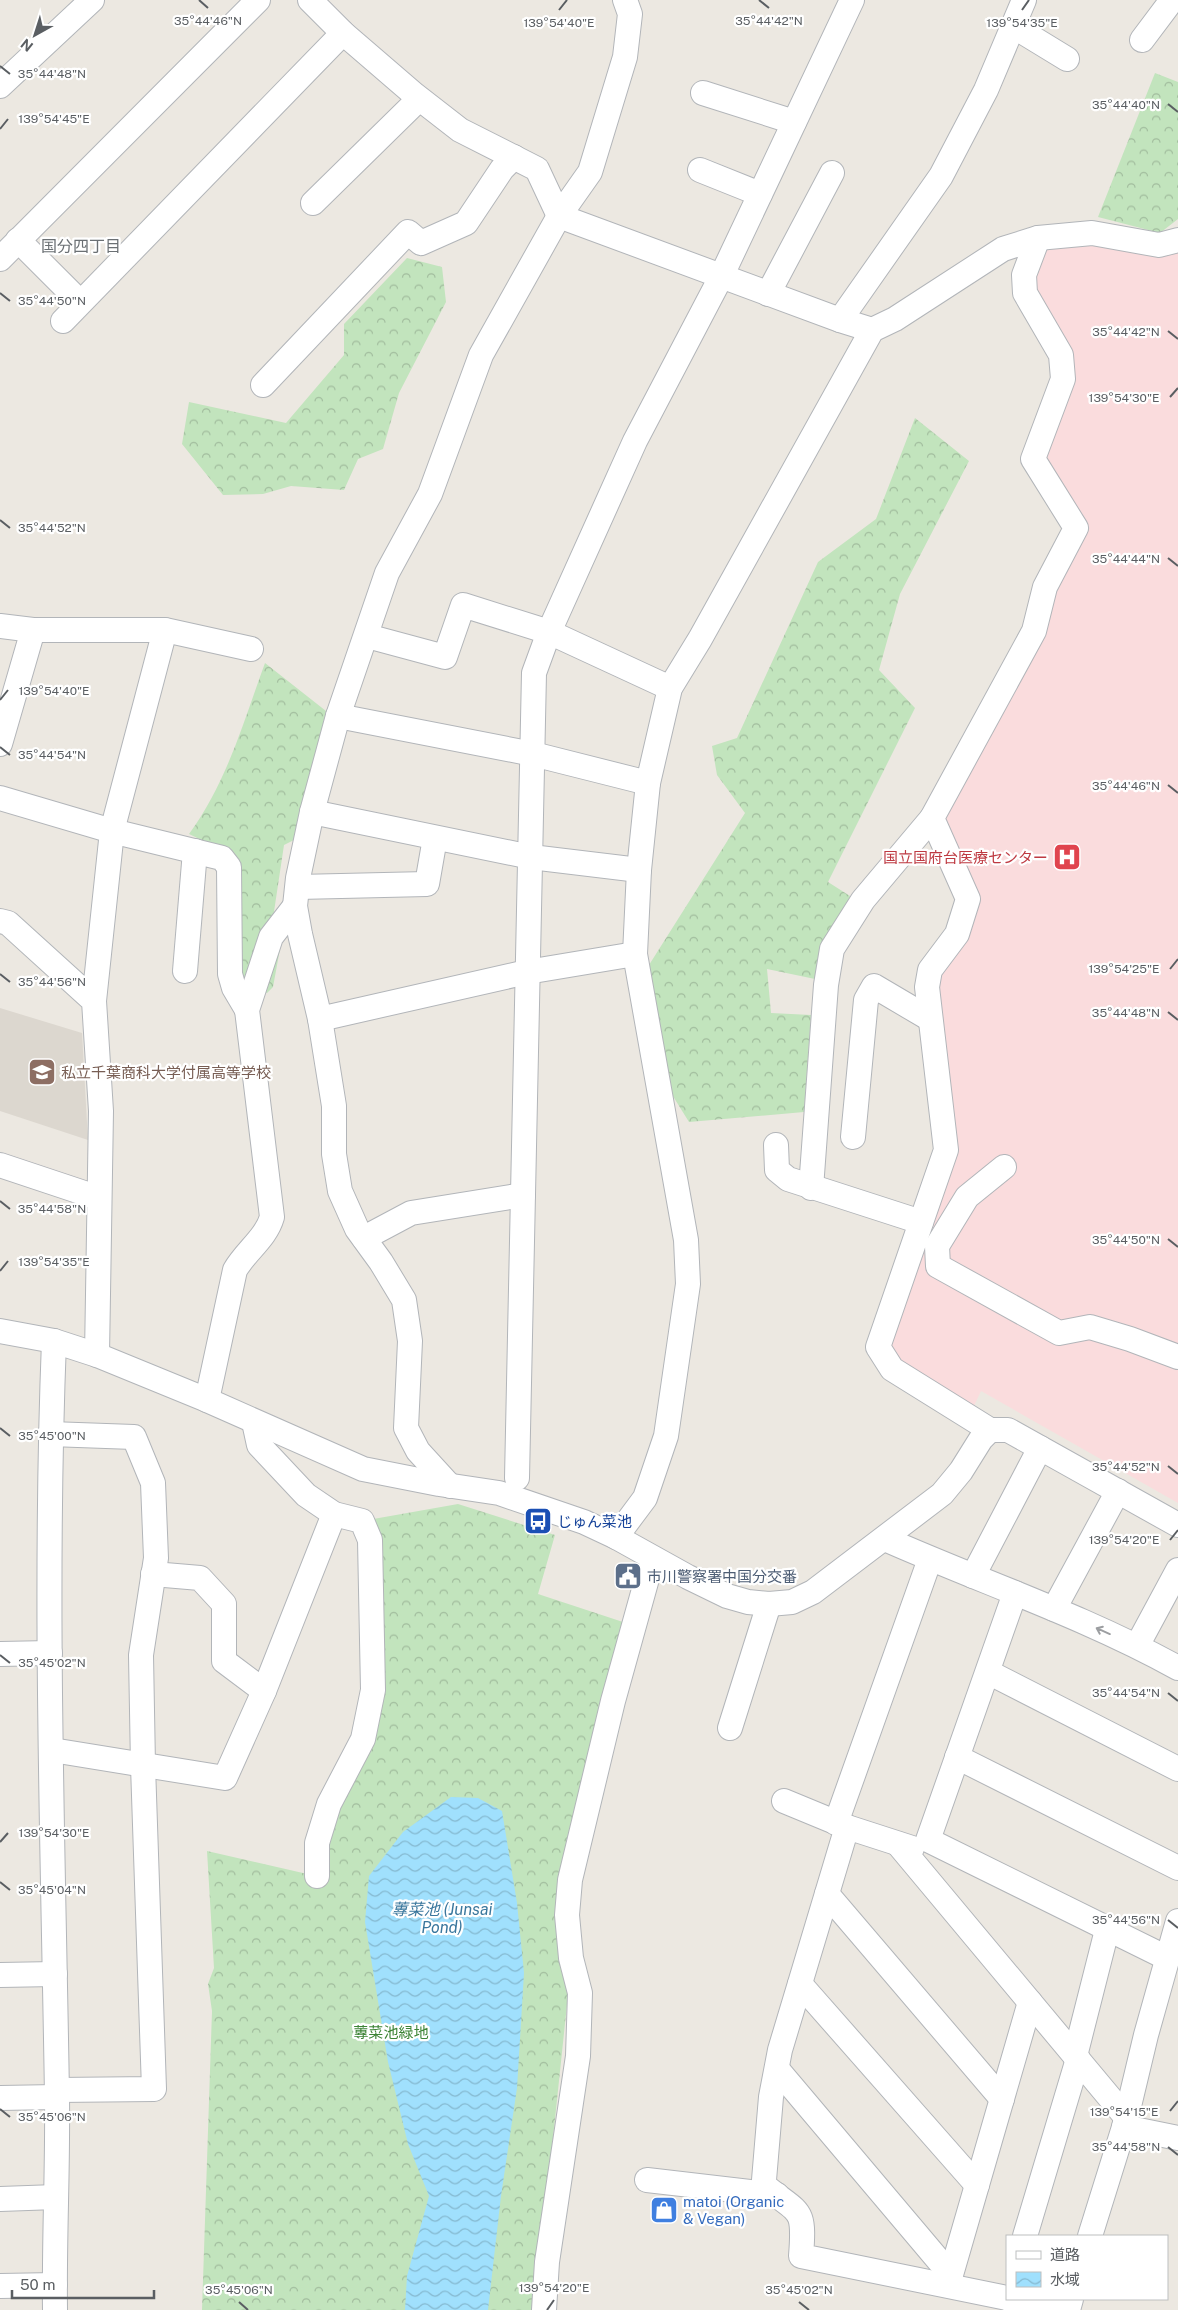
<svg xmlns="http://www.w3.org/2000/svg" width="1178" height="2310" font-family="'Public Sans','Noto Sans JP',sans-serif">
<defs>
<pattern id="forest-crowns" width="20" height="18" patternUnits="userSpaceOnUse" patternTransform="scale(1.25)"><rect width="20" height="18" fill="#c2e4bd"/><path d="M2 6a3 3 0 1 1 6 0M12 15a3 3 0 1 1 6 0" fill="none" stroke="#a1bc9d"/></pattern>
<pattern id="water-waves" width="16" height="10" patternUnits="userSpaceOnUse" patternTransform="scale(1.25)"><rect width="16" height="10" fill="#a0e0fd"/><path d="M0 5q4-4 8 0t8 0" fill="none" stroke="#85b9d0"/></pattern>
</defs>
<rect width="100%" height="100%" fill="#ece8e1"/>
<polygon fill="#dcd7cf" points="0,1008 82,1033 88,1140 0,1111"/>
<polygon fill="#fadcdd" points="1090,238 1178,249 1178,1503 981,1391 973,1408 890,1355 888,1338 952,1150 933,989 974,908 937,819 1052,581 1084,523 1048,470 1046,446 1073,368 1036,295 1033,280 1041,252 1051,247"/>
<g fill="url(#forest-crowns)">
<polygon points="1155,73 1178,82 1178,219 1160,233 1098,217"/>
<polygon points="407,258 442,267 446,302 399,393 383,449 358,459 344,490 291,486 263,494 223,495 182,444 189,402 286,423 344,355 344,324"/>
<polygon points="915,418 969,461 900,594 879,670 915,708 828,882 850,896 815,979 767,969 771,1013 811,1015 804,1112 689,1122 671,1093 649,965 745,813 717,775 712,746 737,738 818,562 876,519"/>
<path d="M265,663l61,48 -30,128 -12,6 -12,80 8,24 -7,38 -6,6 -26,-8 -13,-132 -39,-19c38,-52 54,-111 76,-171z"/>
<polygon points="458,1504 555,1535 538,1594 626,1623 601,1706 557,1884 557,1941 568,1995 535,2310 202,2310 212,2011 208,1984 214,1968 207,1851 316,1876 363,1739 362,1521"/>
</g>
<polygon fill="url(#water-waves)" points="451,1797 478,1798 502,1811 517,1903 524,1973 517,2088 501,2196 488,2310 405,2310 407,2276 429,2196 408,2144 388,2062 365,1922 369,1876 403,1832"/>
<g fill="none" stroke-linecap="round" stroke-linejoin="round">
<g stroke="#b2b5b9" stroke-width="26">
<g id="minor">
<polyline points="310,0 343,33 415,95 460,130 537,169 559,216 840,320 872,330"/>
<polyline points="1013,26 1067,59"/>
<polyline points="1142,40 1172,0"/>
<polyline points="0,86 92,0"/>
<polyline points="703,93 794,122"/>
<polyline points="700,170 760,194"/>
<polyline points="313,203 419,99"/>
<polyline points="18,240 80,302"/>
<polyline points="0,259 258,0"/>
<polyline points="768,294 832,173"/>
<polyline points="840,320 941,176 986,90 1024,0"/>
<polyline points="63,321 343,33"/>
<polyline points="263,385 408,232 421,243 466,223 502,169 514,157"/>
<polyline points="0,626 33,630 165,630 251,649"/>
<polyline points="367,636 445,657 463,605 549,632 670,688"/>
<polyline points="338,716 533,754 648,783"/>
<polyline points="0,744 33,630"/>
<polyline points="0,798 112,831 222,858 229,867 230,974 234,988 247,1010"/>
<polyline points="312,812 531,857 639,870"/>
<polyline points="298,887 427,884 435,838"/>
<polyline points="0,921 8,923 94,1001 101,1111 97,1355"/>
<polyline points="185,971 195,851"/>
<polyline points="94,1001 112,831 165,630"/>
<polyline points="320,1019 527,972 635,954"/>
<polyline points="853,1137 866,1000 874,986 930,1019"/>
<polyline points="776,1145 777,1170 788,1179 921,1222"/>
<polyline points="0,1165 99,1198"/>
<polyline points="1004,1167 967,1197 937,1246 938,1266 1059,1333 1090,1327 1130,1339 1178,1357"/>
<polyline points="811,1188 826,985 832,949 863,900 932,818"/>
<polyline points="364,1238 411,1213 523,1195"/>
<polyline points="0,1331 54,1341 97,1355 207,1400 363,1469 439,1484 499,1493 584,1522 616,1537 688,1577 727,1596 748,1602 769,1604 792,1602 813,1592 942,1494 961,1471 981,1439 990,1430 1008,1430 1178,1525"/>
<path d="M54,1341c-10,252 -1,504 3,755 1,71 -3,143 -2,214"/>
<path d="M207,1400l28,-130c11,-19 31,-32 37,-53l-25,-207 24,-73 24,-31"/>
<polyline points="254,1422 259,1445 306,1495 334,1514 362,1521 370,1540 373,1690 363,1739 329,1804 317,1843 317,1876"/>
<polyline points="990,1430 892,1369 878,1347 946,1150 927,987 930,970 957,934 968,899 932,818 1034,631 1045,587 1076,528 1033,459 1063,379 1061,355 1025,293 1024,275 1038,238"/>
<polyline points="50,1434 134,1437 153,1483 156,1558 141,1655 143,1766 154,2089 57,2090"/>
<polyline points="517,1478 534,673 549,632 635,441 721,277 852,0"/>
<polyline points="450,1486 418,1451 406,1428 410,1341 404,1300 381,1262 357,1229 340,1191 334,1154 334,1106 320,1019 300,934 295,906 298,878 312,812 338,716 387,573 430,494 481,355 559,216 590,172 625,57 630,14 625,0"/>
<polyline points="616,1537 645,1498 666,1436 688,1284 686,1240 635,954 639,870 648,783 670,688 700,639 872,330 895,319 1003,249 1038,238 1092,233 1159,245 1178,240"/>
<path d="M885,1539c97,43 199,77 293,129"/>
<polyline points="153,1574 200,1578 224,1604 224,1661 264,1691"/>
<polyline points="973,1576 1040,1448"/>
<polyline points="1015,1593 928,1840 1167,1958"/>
<polyline points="1054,1609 1118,1491"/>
<polyline points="1137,1646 1178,1570"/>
<polyline points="0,1654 50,1653"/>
<polyline points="988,1672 1178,1769"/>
<polyline points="730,1728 769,1604"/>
<polyline points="52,1750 225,1778 264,1691 334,1514"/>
<polyline points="957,1757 1178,1868"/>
<polyline points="784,1801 847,1827 912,1848"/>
<polyline points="836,1823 930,1559"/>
<path d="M847,1827l-67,223 -9,47 -7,83 1,6c35,29 40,20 36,70l206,42"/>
<polyline points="898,1844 1126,2117"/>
<polyline points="827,1894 1002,2099"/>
<polyline points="0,1975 55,1974"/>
<polyline points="800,1984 977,2185"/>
<polyline points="1075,2056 1107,1930"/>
<polyline points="777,2069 951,2275"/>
<polyline points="0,2098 57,2097"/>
<polyline points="1124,2127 1178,2138"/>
<polyline points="647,2180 777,2195"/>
<polyline points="0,2199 56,2197"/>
<polyline points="1025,2236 1078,2059"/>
<polyline points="1090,2236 1124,2127 1146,2035 1178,1921"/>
<polyline points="948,2285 1030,2002"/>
<polyline points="0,2286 55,2285"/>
<polyline points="1009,2299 1054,2310"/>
<polyline points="544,2310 547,2262 578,2056 580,1993 571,1958 567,1915 570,1880 613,1701 648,1575 654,1559"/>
<polyline points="1068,2310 1071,2299"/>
</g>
</g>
<use href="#minor" stroke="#fff" stroke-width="24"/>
</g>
<defs><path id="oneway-shaft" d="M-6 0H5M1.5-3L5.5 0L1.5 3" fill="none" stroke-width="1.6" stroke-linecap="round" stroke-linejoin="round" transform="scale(1.25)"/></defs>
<use stroke="#9c9ea1" href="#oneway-shaft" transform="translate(1103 1631) rotate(-156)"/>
<path fill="none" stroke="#5a5e62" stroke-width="2" d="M199,0l9,8M759,0l10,8M559,10l8,-10M1022,10l7,-10M0,66l10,8M1168,104l10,8M0,129l8,-10M0,293l10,8M1168,331l10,8M1170,397l8,-9M0,520l10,8M1168,558l10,8M0,700l8,-10M0,747l10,8M1168,785l10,8M1170,969l8,-10M0,974l10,8M1168,1012l10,8M0,1201l10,8M1168,1239l10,8M0,1271l8,-10M0,1428l10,8M1168,1466l10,8M1170,1540l8,-10M0,1655l10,8M1168,1693l10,8M0,1842l8,-9M0,1882l10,8M1168,1920l10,8M0,2109l10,8M1170,2111l8,-10M1168,2147l10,8M239,2302l9,8M799,2302l10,8M547,2310l7,-10"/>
<defs>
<g id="hospital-square" transform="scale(1.4375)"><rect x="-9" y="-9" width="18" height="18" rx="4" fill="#e0444e" stroke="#fff"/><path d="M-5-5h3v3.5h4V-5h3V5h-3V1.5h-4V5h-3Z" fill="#fff"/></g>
<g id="school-square" transform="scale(1.4375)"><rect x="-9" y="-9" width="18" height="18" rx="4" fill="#8d6e63" stroke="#fff"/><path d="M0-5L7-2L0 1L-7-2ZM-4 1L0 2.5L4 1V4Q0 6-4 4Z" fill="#fff"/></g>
<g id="bus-square" transform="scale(1.4375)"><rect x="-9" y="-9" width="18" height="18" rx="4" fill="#1a4fb4" stroke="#fff"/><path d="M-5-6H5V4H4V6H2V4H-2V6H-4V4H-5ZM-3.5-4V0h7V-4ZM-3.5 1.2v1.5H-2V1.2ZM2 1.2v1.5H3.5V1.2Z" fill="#fff"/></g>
<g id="civic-square" transform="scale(1.4375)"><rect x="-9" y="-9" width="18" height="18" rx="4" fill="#5c6f8a" stroke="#fff"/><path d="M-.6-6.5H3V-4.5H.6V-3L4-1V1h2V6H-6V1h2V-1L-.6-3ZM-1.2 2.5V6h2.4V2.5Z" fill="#fff"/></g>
<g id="shop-square" transform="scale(1.4375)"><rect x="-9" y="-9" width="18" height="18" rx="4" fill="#3f7fe0" stroke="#fff"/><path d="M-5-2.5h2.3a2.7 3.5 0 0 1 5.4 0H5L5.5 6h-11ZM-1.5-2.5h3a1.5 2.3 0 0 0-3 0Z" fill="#fff"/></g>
</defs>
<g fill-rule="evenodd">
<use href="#hospital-square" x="1067" y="857"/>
<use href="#school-square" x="42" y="1072"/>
<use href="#bus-square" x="538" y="1521"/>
<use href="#civic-square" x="628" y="1576"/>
<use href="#shop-square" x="664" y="2210"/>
</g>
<g text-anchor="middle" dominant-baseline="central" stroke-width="4.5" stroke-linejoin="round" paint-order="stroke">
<g font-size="15" fill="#be3a42" stroke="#fff" text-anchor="end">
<text x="1048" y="857">国立国府台医療センター</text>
</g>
<g font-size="15" fill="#785e54" stroke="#fff" text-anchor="start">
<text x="61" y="1072">私立千葉商科大学付属高等学校</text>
</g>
<g font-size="15" fill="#164399" stroke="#fff" text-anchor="start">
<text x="557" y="1521">じゅん菜池</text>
</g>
<g font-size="15" fill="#4e5e75" stroke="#fff" text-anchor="start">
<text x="647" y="1576">市川警察署中国分交番</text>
</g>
<g font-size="15" fill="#3d8436" stroke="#fff">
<text x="391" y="2032">蓴菜池緑地</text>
</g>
<g font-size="15" fill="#366cbe" stroke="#fff" text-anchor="start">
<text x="683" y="2201">matoi (Organic<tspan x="683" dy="17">&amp; Vegan)</tspan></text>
</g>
<g font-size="16" fill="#6b7074" stroke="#fff">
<text x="81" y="246">国分四丁目</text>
</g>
<g font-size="16" font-style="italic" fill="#3a779d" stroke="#fff">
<text x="442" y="1909">蓴菜池 (Junsai<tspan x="442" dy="18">Pond)</tspan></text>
</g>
</g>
<g font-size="12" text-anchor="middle" fill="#5a5e62" stroke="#fff" stroke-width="4.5" stroke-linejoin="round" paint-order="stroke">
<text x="208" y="25">35°44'46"N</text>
<text x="769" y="25">35°44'42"N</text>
<text x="559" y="27">139°54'40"E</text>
<text x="1022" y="27">139°54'35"E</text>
<text x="52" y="78">35°44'48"N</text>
<text x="1126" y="109">35°44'40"N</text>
<text x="54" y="123">139°54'45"E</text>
<text x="52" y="305">35°44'50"N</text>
<text x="1126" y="336">35°44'42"N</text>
<text x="1124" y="402">139°54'30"E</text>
<text x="52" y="532">35°44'52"N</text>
<text x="1126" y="563">35°44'44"N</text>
<text x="54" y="695">139°54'40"E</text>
<text x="52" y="759">35°44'54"N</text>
<text x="1126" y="790">35°44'46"N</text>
<text x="1124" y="973">139°54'25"E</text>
<text x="52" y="986">35°44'56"N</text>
<text x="1126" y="1017">35°44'48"N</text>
<text x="52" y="1213">35°44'58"N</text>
<text x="1126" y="1244">35°44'50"N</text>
<text x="54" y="1266">139°54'35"E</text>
<text x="52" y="1440">35°45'00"N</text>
<text x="1126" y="1471">35°44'52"N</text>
<text x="1124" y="1544">139°54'20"E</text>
<text x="52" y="1667">35°45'02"N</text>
<text x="1126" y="1697">35°44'54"N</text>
<text x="54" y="1837">139°54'30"E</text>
<text x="52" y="1894">35°45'04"N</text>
<text x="1126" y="1924">35°44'56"N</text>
<text x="1124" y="2116">139°54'15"E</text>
<text x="52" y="2121">35°45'06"N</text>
<text x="1126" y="2151">35°44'58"N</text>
<text x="554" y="2292">139°54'20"E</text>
<text x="239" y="2294">35°45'06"N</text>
<text x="799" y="2294">35°45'02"N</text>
</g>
<rect x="1006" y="2235" width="162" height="65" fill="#ffffff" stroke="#bdbfc0"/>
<rect x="1016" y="2251" width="25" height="8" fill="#ffffff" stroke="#bdbfc0"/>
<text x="1050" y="2260" font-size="15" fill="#5a5e62">道路</text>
<rect x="1016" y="2272" width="25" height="15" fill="url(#water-waves)" stroke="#bdbfc0"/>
<text x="1050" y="2285" font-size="15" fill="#5a5e62">水域</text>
<g transform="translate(35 35) rotate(219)" stroke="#ffffff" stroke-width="4" paint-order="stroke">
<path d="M0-4L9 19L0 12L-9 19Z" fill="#5a5e62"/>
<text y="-8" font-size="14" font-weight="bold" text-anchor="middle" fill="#5a5e62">N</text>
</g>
<path d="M12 2290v8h142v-8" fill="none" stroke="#5a5e62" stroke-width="2.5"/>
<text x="20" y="2290" font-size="15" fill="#5a5e62" stroke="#ffffff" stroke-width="4" paint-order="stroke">50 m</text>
</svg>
